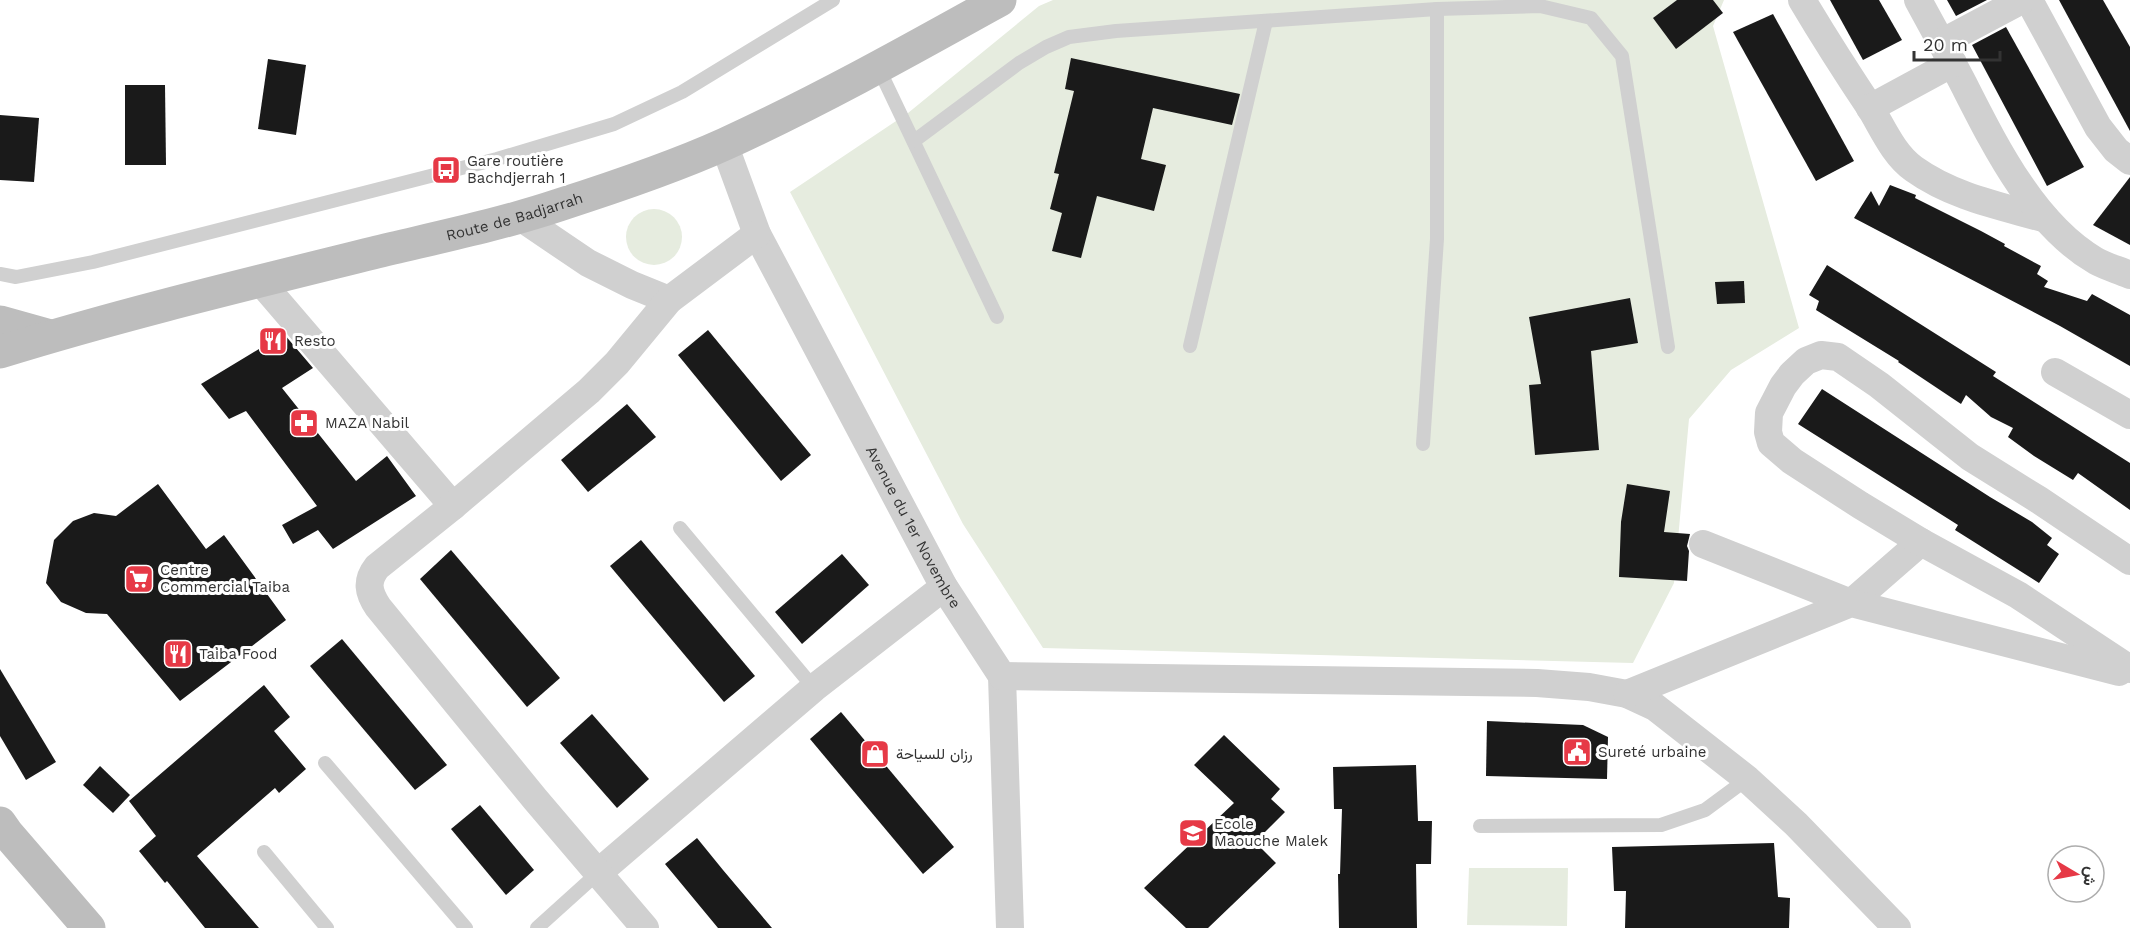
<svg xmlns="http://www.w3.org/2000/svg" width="2130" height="928" font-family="'Work Sans',Vazirmatn,sans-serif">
<rect width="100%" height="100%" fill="#fff"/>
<g fill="#e6ecdf">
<polygon points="1053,0 1724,0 1713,26 1799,328 1731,370 1689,419 1674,583 1633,663 1043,648 963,524 790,192 908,113 1039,6"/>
<circle cx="654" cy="237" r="28"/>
<polygon points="1469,868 1568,868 1567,926 1467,925"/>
</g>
<g fill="#1a1a1a">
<polygon points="1677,0 1713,0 1723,13 1676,49 1653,18"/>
<polygon points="1830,0 1879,0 1902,40 1863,60"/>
<polygon points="1947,0 1987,0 1956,16"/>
<polygon points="2059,0 2103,0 2130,47 2130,131"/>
<polygon points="1773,14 1854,161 1816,181 1733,32"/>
<polygon points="2006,27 2084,167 2047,186 1972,45"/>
<polygon points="1071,58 1240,94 1232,125 1153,108 1141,159 1166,165 1154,211 1097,196 1081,258 1052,251 1062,213 1050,209 1059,174 1054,173 1074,91 1065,89"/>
<polygon points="268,59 306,65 296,135 258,129"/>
<polygon points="125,85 165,85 166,165 125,165"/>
<polygon points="0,115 39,118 34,182 0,180"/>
<polygon points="2130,177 2130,245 2093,225"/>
<polygon points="1890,185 1916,195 1915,198 1981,231 2005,244 2004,246 2041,266 2037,274 2048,281 2044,287 2087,301 2092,294 2130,315 2130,366 2060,326 1854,218 1871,191 1879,206"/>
<polygon points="1827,265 1996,372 1993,376 2130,463 2130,510 2078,473 2073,480 2034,456 2008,437 2013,428 1991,417 1966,395 1961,404 1898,362 1899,361 1816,310 1819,301 1809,295"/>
<polygon points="1744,281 1745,303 1717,304 1715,282"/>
<polygon points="1630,298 1638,343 1591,351 1599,450 1535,455 1529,385 1541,384 1529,317"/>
<polygon points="708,330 811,455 781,481 678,355"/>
<polygon points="284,334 313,368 282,388 356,481 387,456 416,496 333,549 318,530 293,544 282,525 317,506 246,411 229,419 201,384"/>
<polygon points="1822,389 1990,497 2032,522 2052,538 2047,545 2059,554 2039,583 1955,530 1958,525 1798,424"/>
<polygon points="627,404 656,437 588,492 561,460"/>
<polygon points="158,484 206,549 224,535 286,620 180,701 107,614 86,613 61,602 46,583 54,540 73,521 94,513 116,516"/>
<polygon points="1627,484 1670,491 1664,532 1690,534 1687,546 1689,551 1687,581 1619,577 1621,522"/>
<polygon points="641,540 755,676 724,702 610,566"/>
<polygon points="451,550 560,678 527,707 420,579"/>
<polygon points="842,554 869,585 802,644 775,612"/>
<polygon points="342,639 447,765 415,790 310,666"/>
<polygon points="0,669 56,762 26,780 0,736"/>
<polygon points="264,685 290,717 274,731 306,769 279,793 275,788 197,856 259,928 205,928 167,881 165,883 139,851 156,836 129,801"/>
<polygon points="841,712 954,847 923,874 810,739"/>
<polygon points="592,714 649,779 617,808 560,743"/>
<polygon points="1487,721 1583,725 1608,737 1607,779 1486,776"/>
<polygon points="1224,735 1280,789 1271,799 1285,812 1255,842 1276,863 1208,928 1186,928 1144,888 1234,803 1194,765"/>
<polygon points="1416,765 1418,821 1432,821 1431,864 1416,864 1417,928 1339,928 1338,874 1340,874 1342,809 1334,809 1333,767"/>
<polygon points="100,766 130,795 113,813 83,785"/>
<polygon points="480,805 534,870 506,895 451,829"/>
<polygon points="697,838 723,870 772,928 718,928 665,864"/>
<polygon points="1774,843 1778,897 1790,898 1789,928 1625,928 1626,891 1614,891 1612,847"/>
</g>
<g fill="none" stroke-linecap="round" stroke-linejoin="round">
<g stroke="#d0d0d0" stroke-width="14">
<polyline points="878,67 997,317"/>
<polyline points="914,141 1019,63 1046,47 1069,37 1116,31 1437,9 1540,6 1591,18 1622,56 1668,347"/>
<polyline points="0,274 16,277 93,262 497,159 614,124 682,92 833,0"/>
<polyline points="1190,346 1266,21"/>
<polyline points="1423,444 1437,239 1437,9"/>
<polyline points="680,528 814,688"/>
<polyline points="325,763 466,928"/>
<polyline points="1480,826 1661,825 1705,810 1747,779"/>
<polyline points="264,852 327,928"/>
<polyline points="537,928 599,872"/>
</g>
<g stroke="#d0d0d0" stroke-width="28">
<path d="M1802,0c22,37 45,73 69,109 12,20 23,46 43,60 39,28 87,37 132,50"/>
<path d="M1918,0c15,28 31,56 46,85 31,61 70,140 132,176 11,6 23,9 34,14"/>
<polyline points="2029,0 2098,127 2116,150 2130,161"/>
<polyline points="1941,43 2022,0"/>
<polyline points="1870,108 1953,63"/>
<path id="s1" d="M724,144l33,90 187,353 58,89 8,252"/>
<polyline points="520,217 588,263 632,285 669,300"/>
<polyline points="260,281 453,506"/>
<polyline points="2055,372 2130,415"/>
<polyline points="1703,544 1851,603 1921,542"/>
<polyline points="2130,561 2039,500 1970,457 1879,385 1838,357 1821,355 1806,361 1792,374 1783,386 1769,413 1768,432 1771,443 1792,461 1860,505 1921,542 2018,595 2130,669"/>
<polyline points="1002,676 1537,683 1589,687 1627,694 1655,707 1747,779 1796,824 1897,928"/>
<polyline points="1627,694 1851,603 2119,672"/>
<polyline points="599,872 814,688 944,587"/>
<path d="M645,928l-110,-129 -157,-192c-10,-15 -12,-26 -1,-40l76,-61 136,-115 28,-28 52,-63 88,-66"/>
</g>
<g stroke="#bdbdbd" stroke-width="33">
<polyline points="0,322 50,336"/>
<path id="s2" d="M0,352c123,-38 248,-68 373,-99 62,-15 126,-28 186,-48 56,-18 113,-37 166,-61 94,-43 185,-94 275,-144"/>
<polyline points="0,823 7,833 89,928"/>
</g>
</g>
<defs>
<g id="bus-square" transform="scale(1.5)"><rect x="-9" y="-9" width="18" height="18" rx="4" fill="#e63946" stroke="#fff"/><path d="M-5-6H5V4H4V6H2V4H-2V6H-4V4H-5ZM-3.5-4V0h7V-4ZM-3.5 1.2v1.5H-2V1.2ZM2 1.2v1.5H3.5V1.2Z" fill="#fff"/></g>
<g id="restaurant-square" transform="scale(1.5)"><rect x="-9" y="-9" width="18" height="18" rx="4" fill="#e63946" stroke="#fff"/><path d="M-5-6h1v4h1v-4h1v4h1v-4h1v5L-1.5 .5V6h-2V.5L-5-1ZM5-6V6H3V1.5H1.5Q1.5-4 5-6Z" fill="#fff"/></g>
<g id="pharmacy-square" transform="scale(1.5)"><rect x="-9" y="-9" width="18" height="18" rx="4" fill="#e63946" stroke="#fff"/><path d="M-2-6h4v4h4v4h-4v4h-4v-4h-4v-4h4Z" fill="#fff"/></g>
<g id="supermarket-square" transform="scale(1.5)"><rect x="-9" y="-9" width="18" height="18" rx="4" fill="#e63946" stroke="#fff"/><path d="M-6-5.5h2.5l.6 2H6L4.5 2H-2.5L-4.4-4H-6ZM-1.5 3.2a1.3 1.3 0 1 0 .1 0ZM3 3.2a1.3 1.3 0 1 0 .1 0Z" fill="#fff"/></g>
<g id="civic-square" transform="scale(1.5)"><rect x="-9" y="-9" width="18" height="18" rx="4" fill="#e63946" stroke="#fff"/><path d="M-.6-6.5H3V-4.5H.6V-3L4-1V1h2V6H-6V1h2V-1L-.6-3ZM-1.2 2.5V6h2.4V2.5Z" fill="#fff"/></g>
<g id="shop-square" transform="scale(1.5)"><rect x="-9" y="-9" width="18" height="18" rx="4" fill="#e63946" stroke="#fff"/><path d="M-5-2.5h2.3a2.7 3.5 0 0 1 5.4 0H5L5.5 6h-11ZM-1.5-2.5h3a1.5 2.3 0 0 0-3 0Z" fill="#fff"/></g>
<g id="school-square" transform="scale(1.5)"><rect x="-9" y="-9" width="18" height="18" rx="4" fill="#e63946" stroke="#fff"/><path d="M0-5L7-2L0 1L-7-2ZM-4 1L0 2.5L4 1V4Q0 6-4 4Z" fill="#fff"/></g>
</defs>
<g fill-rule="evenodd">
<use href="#bus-square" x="446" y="170"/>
<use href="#restaurant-square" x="273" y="341"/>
<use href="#pharmacy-square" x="304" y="423"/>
<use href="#supermarket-square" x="139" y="579"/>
<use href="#restaurant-square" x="178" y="654"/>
<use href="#civic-square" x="1577" y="752"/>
<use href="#shop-square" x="875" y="754"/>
<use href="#school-square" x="1193" y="833"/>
</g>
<g text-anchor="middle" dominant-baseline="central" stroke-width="6" stroke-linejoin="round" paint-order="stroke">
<g font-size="15" fill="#333" stroke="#fff" text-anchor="start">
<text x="467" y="161">Gare routière<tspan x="467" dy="17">Bachdjerrah 1</tspan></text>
<text x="294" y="341">Resto</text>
<text x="325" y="423">MAZA Nabil</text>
<text x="160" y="570">Centre<tspan x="160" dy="17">Commercial Taiba</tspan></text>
<text x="199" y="654">Taiba Food</text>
<text x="1598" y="752">Sureté urbaine</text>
<text x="896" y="754">رزان للسياحة</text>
<text x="1214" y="824">Ecole<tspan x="1214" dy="17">Maouche Malek</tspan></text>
</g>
<g font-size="15" fill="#333" stroke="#fff">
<text stroke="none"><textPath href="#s2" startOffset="532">Route de Badjarrah</textPath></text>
<text stroke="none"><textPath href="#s1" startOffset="428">Avenue du 1er Novembre</textPath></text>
</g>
</g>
<g transform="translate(2076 874) rotate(100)"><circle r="28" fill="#ffffff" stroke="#adadad" stroke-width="1.5"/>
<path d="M0-4.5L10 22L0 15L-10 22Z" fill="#e63946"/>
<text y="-9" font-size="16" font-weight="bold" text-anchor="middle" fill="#333333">ش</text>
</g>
<path d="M1914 51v9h86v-9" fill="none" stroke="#333333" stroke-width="3"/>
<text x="1923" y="51" font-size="18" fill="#333333" stroke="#ffffff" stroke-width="4.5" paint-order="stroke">20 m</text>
</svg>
